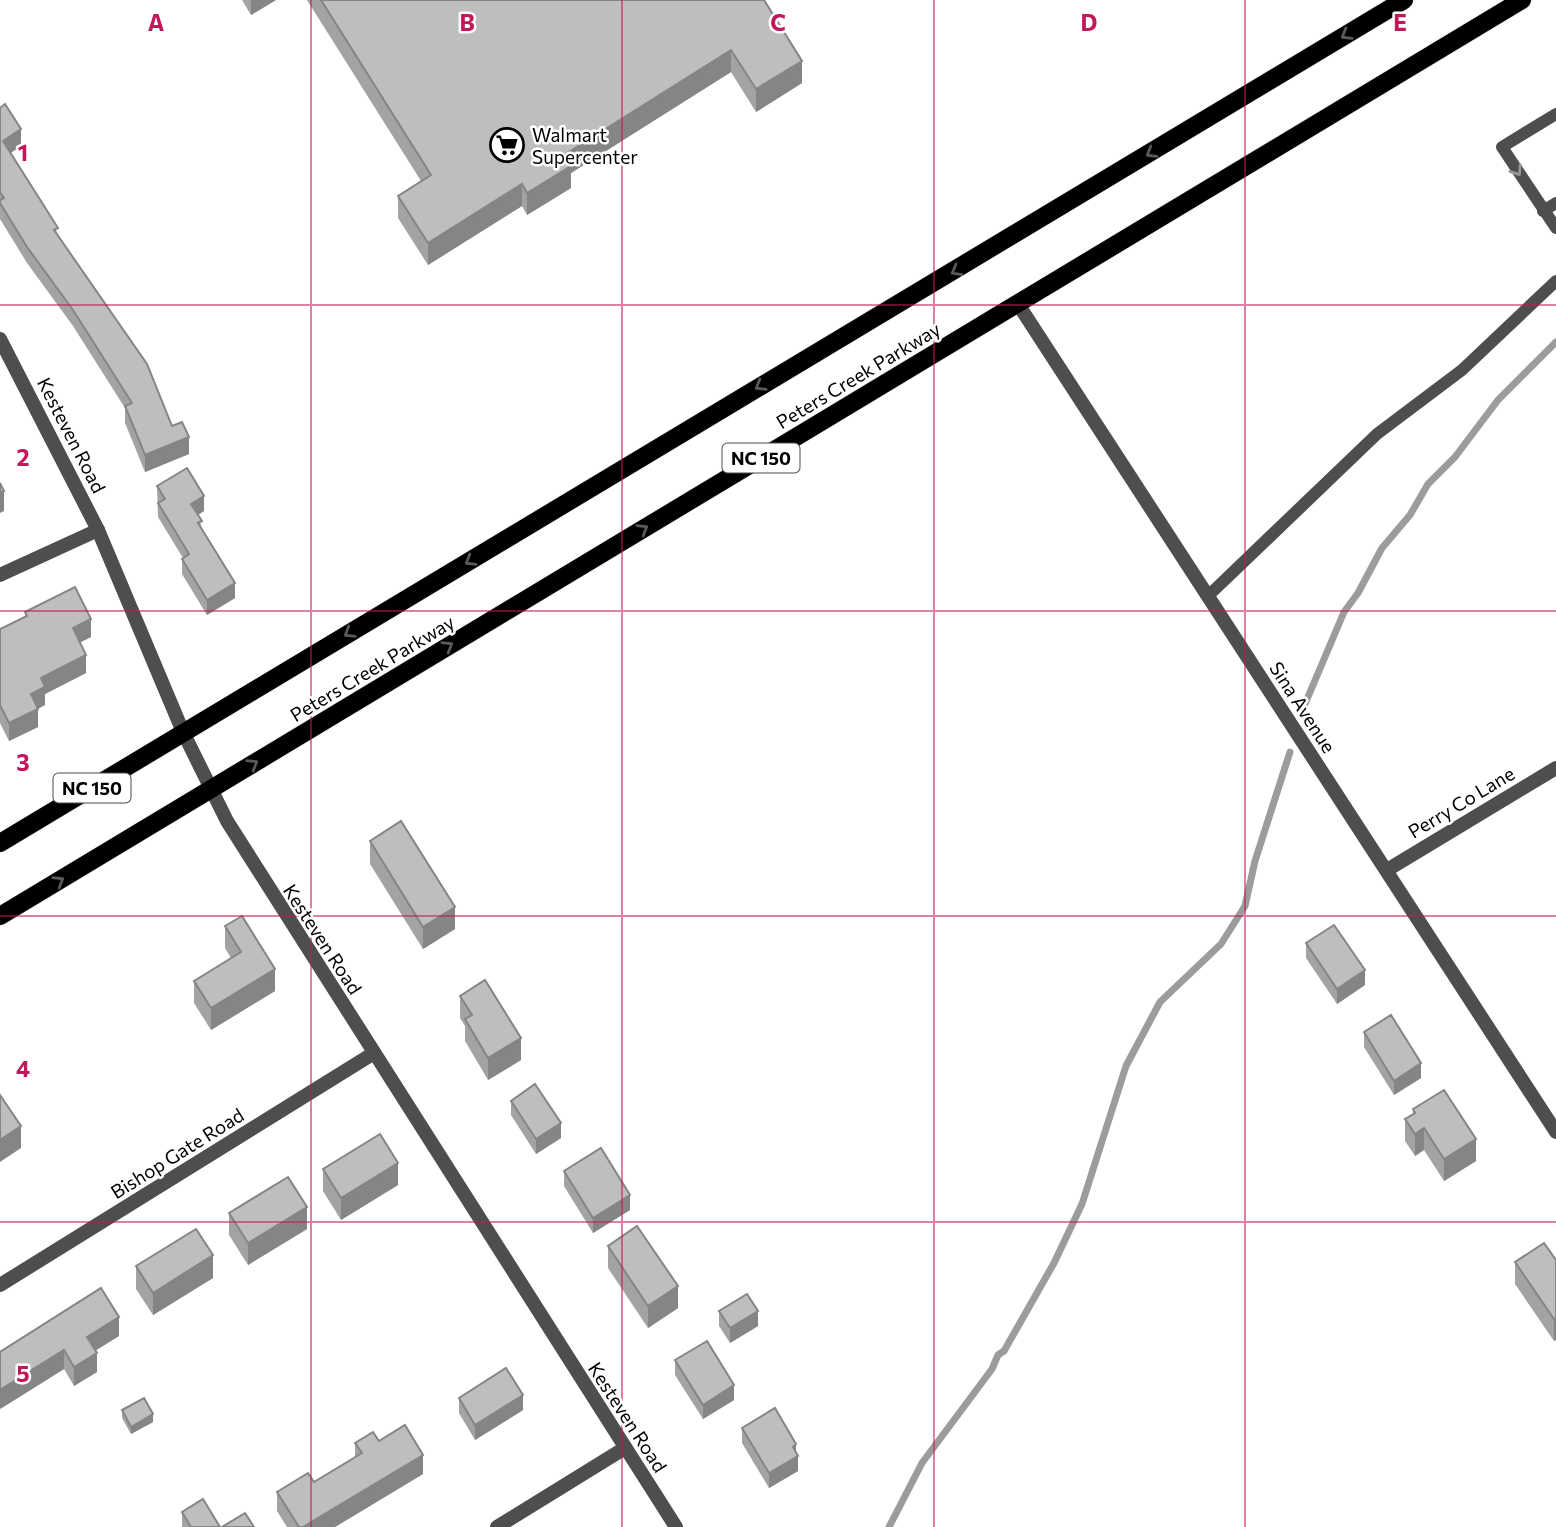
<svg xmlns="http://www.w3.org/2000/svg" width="1556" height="1527" font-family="Commissioner,sans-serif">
<rect width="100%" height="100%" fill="#fff"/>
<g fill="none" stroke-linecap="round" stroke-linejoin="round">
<g stroke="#9c9c9c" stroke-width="7">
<polyline points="1305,704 1344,612 1358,593 1382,548 1410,515 1428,484 1455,457 1498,400 1556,342"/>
<polyline points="889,1527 922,1463 992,1369 998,1355 1004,1351 1054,1263 1082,1204 1126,1066 1160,1002 1221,944 1245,906 1255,861 1290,752"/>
</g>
<g stroke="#dbdbdb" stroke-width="19">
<g id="primary">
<polyline points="0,843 1404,0"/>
<polyline points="0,916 1522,0"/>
</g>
</g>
<g stroke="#4e4e4e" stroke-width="12">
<polyline points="1556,114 1502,147 1556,228"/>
<polyline points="1543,211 1556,203"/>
<polyline points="1208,596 1377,434 1462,370 1556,281"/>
</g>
<g stroke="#4e4e4e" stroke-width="14">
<polyline points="1018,304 1556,1132"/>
<polyline points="0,339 98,530 183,732 227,821 676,1527"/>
<polyline points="0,575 98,530"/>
<polyline points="1387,870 1556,768"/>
<polyline points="0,1285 374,1053"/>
<polyline points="497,1527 625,1448"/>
</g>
<use href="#primary" stroke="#000" stroke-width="18"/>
</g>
<g fill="#a3a3a3">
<polygon points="242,0 276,0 251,15"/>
<polygon points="307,0 764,0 802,83 756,112 731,72 571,173 571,188 527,215 522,206 428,265 398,218 398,196 421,181"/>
<polygon points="0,108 21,146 11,153 58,234 189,454 145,472 125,423 125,408 73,326 27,263 0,219"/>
<polygon points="157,486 204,511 198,515 202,529 235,598 207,615 182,574 182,559 183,558 158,517"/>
<polygon points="25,612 91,637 80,642 86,673 45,694 45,705 38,708 38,727 9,741 0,723 0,629 25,617"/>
<polygon points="370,841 455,929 423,949 370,864"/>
<polygon points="225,926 275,991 211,1030 194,1003 194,981 231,958 225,948"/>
<polygon points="1306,943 1365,985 1337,1004 1306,958"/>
<polygon points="460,996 521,1060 488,1080 465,1041 465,1026 460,1018"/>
<polygon points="1364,1032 1421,1078 1394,1095 1364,1047"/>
<polygon points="511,1101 561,1138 536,1154 511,1115"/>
<polygon points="1413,1109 1476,1161 1444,1181 1424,1150 1415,1156 1405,1141 1405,1119 1413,1114"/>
<polygon points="323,1169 398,1185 341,1220 323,1191"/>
<polygon points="564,1171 630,1210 593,1233 564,1186"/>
<polygon points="229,1213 307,1229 248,1265 229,1235"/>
<polygon points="608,1246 678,1308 648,1328 608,1268"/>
<polygon points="1556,1260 1554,1341 1515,1284 1515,1262"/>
<polygon points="136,1266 213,1278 153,1315 136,1289"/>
<polygon points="101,1288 119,1336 95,1350 97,1372 74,1386 64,1369 0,1409"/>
<polygon points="719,1311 758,1326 730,1343 719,1326"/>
<polygon points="675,1360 734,1400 703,1419 675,1375"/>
<polygon points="459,1398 523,1410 475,1440 459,1413"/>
<polygon points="122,1410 153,1422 131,1434 122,1418"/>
<polygon points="742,1428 796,1453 798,1471 769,1488 742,1443"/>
<polygon points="379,1441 423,1474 335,1527 287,1527 277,1511 277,1492 314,1482 355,1457 355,1443"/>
<polygon points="182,1512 220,1527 182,1527"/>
</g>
<g fill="#858585">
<polygon points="251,0 276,0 251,15"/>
<polygon points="731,50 731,72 571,173 571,188 527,215 527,193 564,155"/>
<polygon points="802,61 802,83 756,112 756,89"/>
<polygon points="21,129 21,146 3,157 3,141"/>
<polygon points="522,184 522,206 428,265 428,243"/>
<polygon points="189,437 189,454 145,472 145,455"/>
<polygon points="4,491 4,511 0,513 0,493"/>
<polygon points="204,496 204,511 191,519 191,504"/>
<polygon points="235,583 235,598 207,615 207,600"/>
<polygon points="91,619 91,637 73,646 73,628"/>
<polygon points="86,655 86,673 45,694 45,705 36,710 38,709 38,727 9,741 9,723 31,694 41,678"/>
<polygon points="455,907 455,929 423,949 423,927"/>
<polygon points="275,969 275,991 211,1030 211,1008"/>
<polygon points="1365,970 1365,985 1337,1004 1337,989"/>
<polygon points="521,1038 521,1060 488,1080 488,1058"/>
<polygon points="1421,1063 1421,1078 1394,1095 1394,1081"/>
<polygon points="561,1123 561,1138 536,1154 536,1139"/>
<polygon points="21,1126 21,1148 0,1162 0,1140"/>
<polygon points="1424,1128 1424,1150 1415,1156 1415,1134"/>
<polygon points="1476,1139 1476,1161 1444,1181 1444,1159"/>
<polygon points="398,1163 398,1185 341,1220 341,1198"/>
<polygon points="630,1195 630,1210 593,1233 593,1218"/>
<polygon points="307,1207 307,1229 248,1265 248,1243"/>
<polygon points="213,1255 213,1278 153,1315 153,1293"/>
<polygon points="678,1286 678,1308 648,1328 648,1306"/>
<polygon points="758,1311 758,1326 730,1343 730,1328"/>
<polygon points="119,1317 119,1336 87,1356 87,1337"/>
<polygon points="1556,1318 1556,1340 1554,1341 1554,1319"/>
<polygon points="64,1350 64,1369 0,1409 0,1390"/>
<polygon points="97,1353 97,1372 74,1386 74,1367"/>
<polygon points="734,1385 734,1400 703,1419 703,1405"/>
<polygon points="523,1395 523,1410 475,1440 475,1425"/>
<polygon points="153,1414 153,1422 131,1434 131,1427"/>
<polygon points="796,1444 796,1457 798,1456 798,1471 769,1488 769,1473 793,1447"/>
<polygon points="423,1455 423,1474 335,1527 303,1527"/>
</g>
<g fill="#bebebe" stroke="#858585" stroke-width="2">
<polygon points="321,0 764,0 802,61 756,89 731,50 564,155 571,166 527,193 522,184 428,243 398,196 431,175"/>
<polygon points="5,104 21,129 3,141 58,228 54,230 147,364 172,426 182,422 189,437 145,455 125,406 132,403 73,310 27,247 0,203 0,200 4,198 0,192 0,108"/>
<polygon points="187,468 204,496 191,504 202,521 198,523 235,583 207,600 182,559 189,554 158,503 165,499 157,486"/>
<polygon points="0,483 4,491 0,493"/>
<polygon points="75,587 91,619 73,628 86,655 41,678 45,687 31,694 38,709 9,723 0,705 0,629 27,616 25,612"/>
<polygon points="401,821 455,907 423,927 370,841"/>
<polygon points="242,916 275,969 211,1008 194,981 241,952 225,926"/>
<polygon points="1334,925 1365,970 1337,989 1306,943"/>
<polygon points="485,980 521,1038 488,1058 465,1019 472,1015 460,996"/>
<polygon points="1391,1015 1421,1063 1394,1081 1364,1032"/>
<polygon points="535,1084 561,1123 536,1139 511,1101"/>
<polygon points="1444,1090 1476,1139 1444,1159 1424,1128 1415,1134 1405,1119 1415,1113 1413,1109"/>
<polygon points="0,1095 21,1126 0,1140"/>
<polygon points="380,1134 398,1163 341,1198 323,1169"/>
<polygon points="601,1148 630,1195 593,1218 564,1171"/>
<polygon points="288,1177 307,1207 248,1243 229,1213"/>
<polygon points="637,1226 678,1286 648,1306 608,1246"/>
<polygon points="196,1229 213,1255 153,1293 136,1266"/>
<polygon points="1544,1243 1556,1260 1556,1318 1554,1319 1515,1262"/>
<polygon points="101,1288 119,1317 87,1337 97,1353 74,1367 64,1350 0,1390 0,1352"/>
<polygon points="747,1294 758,1311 730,1328 719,1311"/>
<polygon points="707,1341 734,1385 703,1405 675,1360"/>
<polygon points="506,1368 523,1395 475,1425 459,1398"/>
<polygon points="144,1398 153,1414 131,1427 122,1410"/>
<polygon points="775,1408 796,1444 793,1447 798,1456 769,1473 742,1428"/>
<polygon points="405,1425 423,1455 303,1527 299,1527 277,1492 308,1473 314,1482 362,1453 355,1443 373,1432 379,1441"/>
<polygon points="203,1499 220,1527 191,1527 182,1512"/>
<polygon points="245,1513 254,1527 222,1527"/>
</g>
<defs><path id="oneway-chevron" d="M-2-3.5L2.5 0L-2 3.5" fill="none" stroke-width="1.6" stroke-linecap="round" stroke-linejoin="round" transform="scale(1.75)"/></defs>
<g stroke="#595959">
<use href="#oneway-chevron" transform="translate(1346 35) rotate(149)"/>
<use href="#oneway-chevron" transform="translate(1151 153) rotate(149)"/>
<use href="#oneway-chevron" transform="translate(956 271) rotate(150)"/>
<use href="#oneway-chevron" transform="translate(760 386) rotate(149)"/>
<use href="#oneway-chevron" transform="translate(643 529) rotate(-31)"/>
<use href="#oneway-chevron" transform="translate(470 561) rotate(149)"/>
<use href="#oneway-chevron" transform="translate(349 633) rotate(149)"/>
<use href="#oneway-chevron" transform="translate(448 646) rotate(-31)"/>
<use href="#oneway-chevron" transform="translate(253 764) rotate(-31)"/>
<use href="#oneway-chevron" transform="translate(59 881) rotate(-31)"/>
</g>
<use stroke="#959595" href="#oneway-chevron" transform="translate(1517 171) rotate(57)"/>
<path fill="none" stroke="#c2185b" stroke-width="2" stroke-opacity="0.55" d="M311,0v1527M622,0v1527M934,0v1527M1245,0v1527M0,305h1556M0,611h1556M0,916h1556M0,1222h1556"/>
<defs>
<g id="supermarket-ring" transform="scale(1.75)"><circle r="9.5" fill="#fff" stroke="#000" stroke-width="1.5"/><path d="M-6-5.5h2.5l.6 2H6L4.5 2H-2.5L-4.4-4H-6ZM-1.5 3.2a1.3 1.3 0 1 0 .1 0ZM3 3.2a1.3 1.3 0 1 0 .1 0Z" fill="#000"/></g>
</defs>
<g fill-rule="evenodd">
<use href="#supermarket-ring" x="507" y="145"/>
</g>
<g text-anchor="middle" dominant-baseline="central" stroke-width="5" stroke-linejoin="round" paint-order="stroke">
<g fill="#fff" stroke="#4c4c4c" stroke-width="2">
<rect x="722.5" y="443.5" width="77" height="29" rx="5"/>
<rect x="53.5" y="773.5" width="77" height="29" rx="5"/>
</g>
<g font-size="18" font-weight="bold" fill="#000">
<text x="761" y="458">NC 150</text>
<text x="92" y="788">NC 150</text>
</g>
<g font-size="19" fill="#000" stroke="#fff" text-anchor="start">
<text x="532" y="134">Walmart<tspan x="532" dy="22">Supercenter</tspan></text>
</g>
<g font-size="19" fill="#000" stroke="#fff">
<text transform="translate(858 375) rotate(-31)">Peters Creek Parkway</text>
<text transform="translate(72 435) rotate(63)">Kesteven Road</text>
<text transform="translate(372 668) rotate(-31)">Peters Creek Parkway</text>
<text transform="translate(1303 707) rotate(57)">Sina Avenue</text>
<text transform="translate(1461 802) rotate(-31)">Perry Co Lane</text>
<text transform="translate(323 939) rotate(57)">Kesteven Road</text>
<text transform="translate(177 1153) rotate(-32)">Bishop Gate Road</text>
<text transform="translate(628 1417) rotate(57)">Kesteven Road</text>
</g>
</g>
<g font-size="23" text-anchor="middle" font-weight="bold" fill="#c2185b" stroke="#fff" stroke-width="5" stroke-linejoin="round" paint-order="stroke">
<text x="156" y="31">A</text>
<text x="467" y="31">B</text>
<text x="778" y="31">C</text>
<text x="1089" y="31">D</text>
<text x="1400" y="31">E</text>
<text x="23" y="161">1</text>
<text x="23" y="466">2</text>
<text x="23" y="771">3</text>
<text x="23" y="1077">4</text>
<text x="23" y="1382">5</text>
</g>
</svg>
